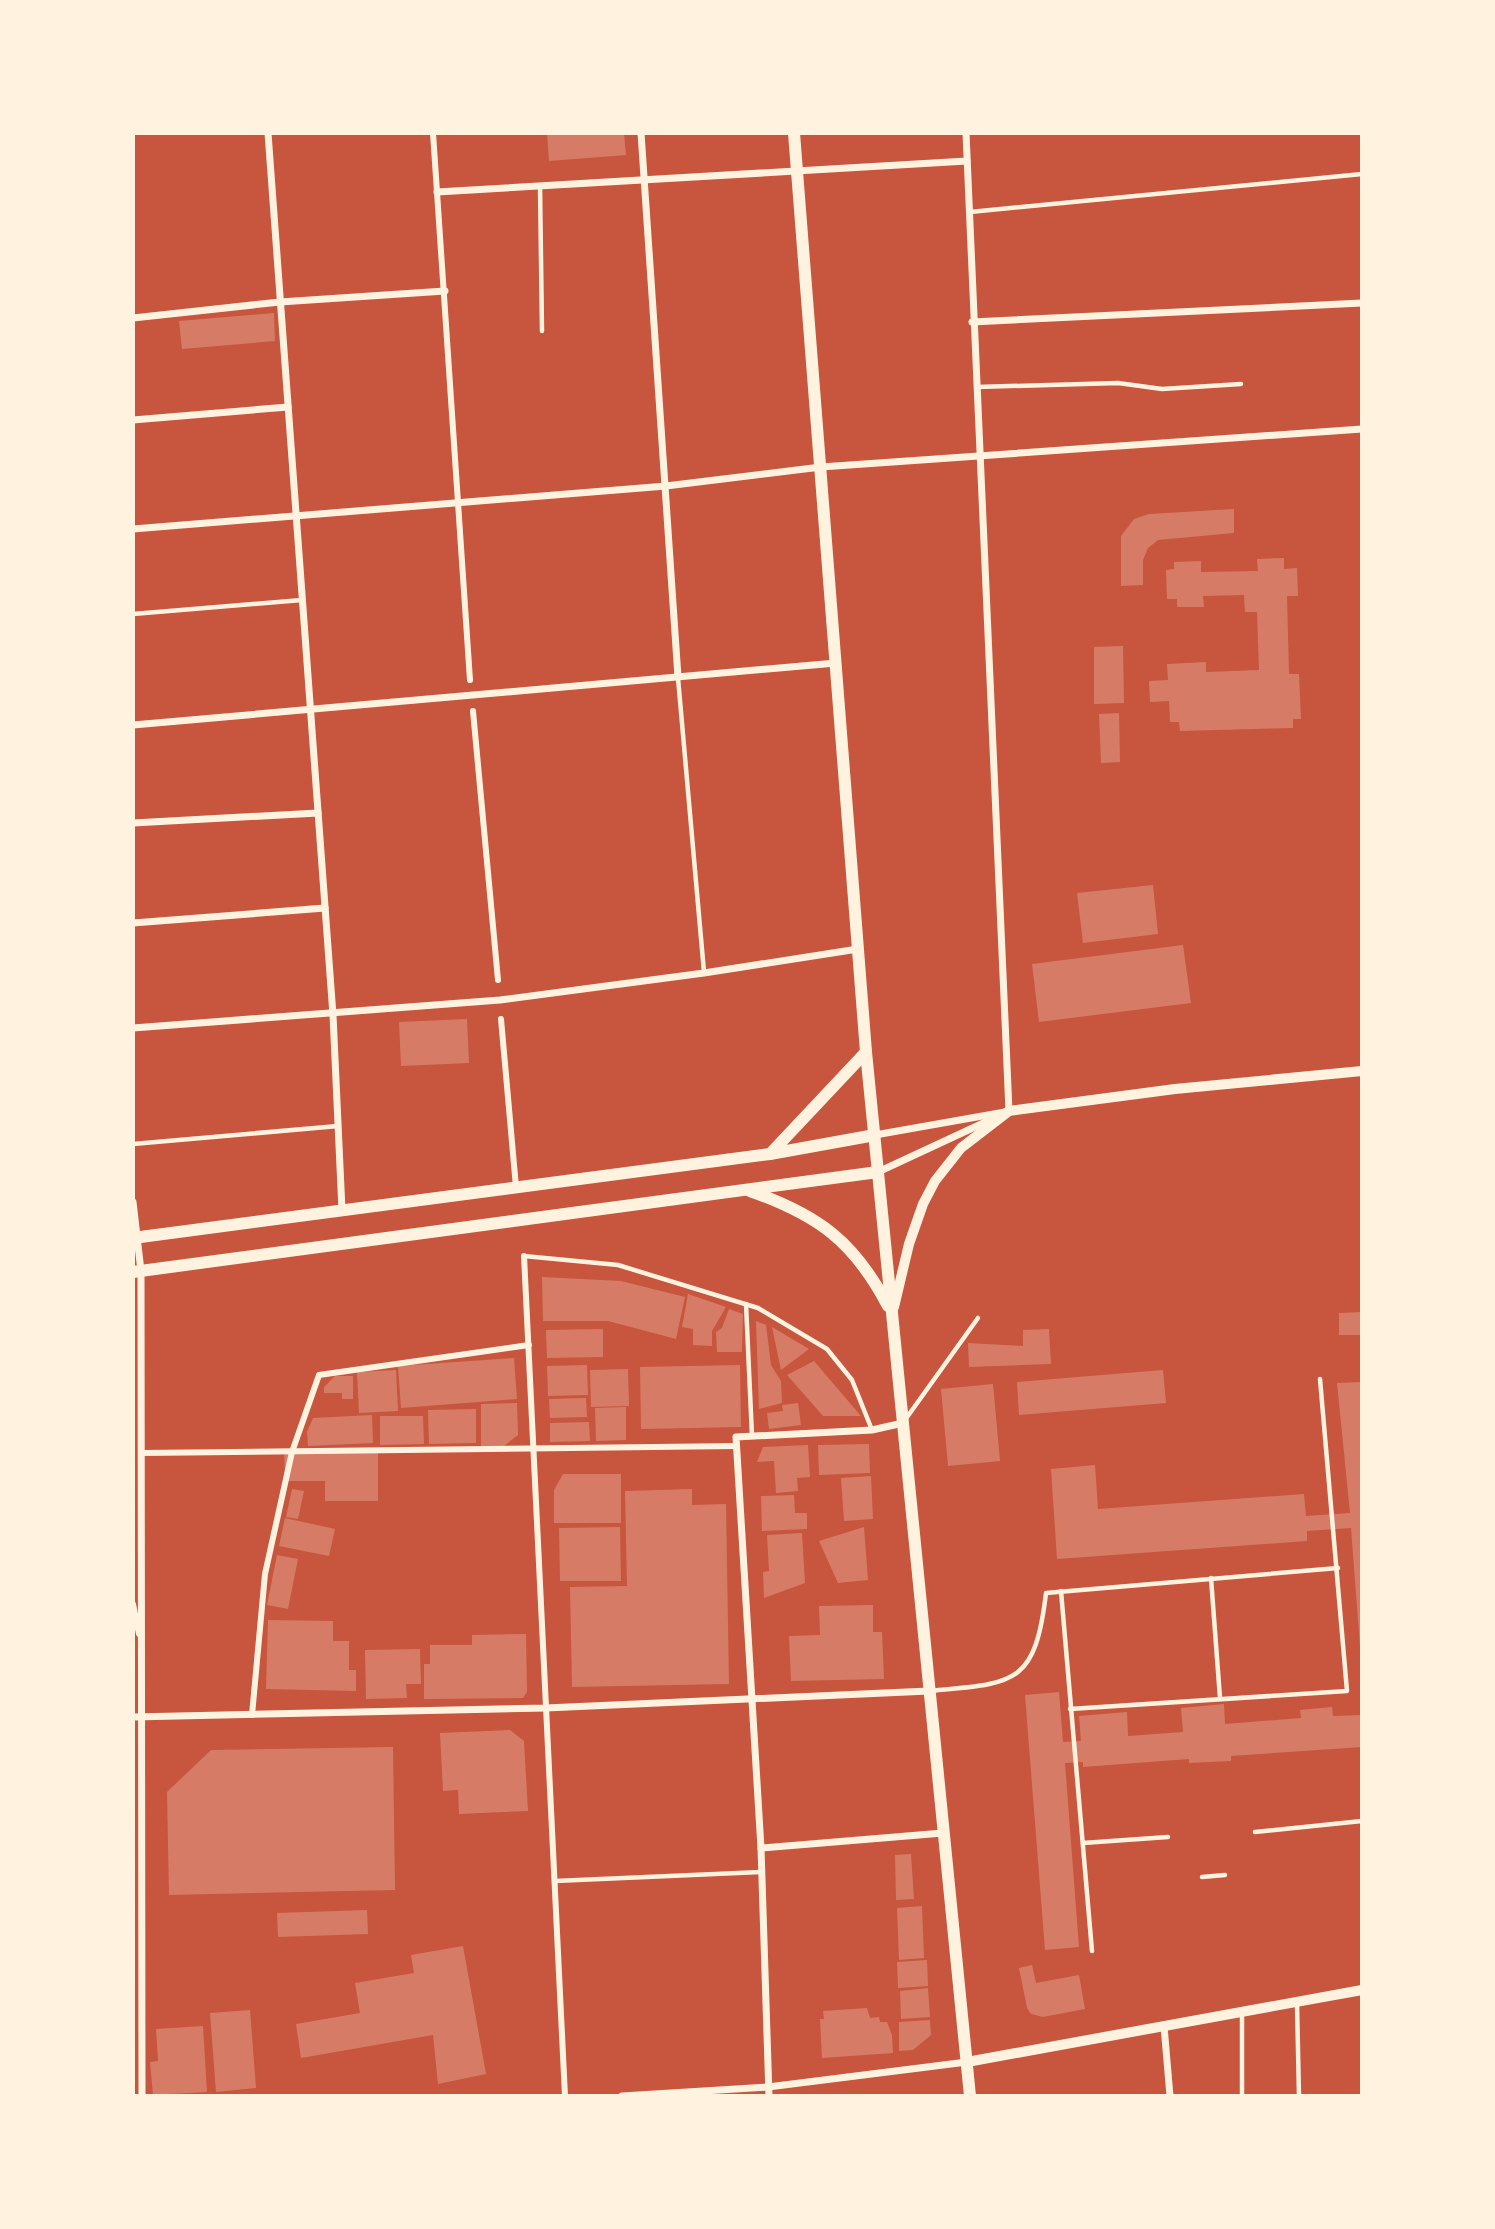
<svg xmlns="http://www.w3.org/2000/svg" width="1495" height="2229" font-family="Barlow,sans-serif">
<rect width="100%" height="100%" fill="#c8553d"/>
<g fill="#d67c66">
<polygon points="547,133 624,133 626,155 549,161"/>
<polygon points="274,313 275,341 182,349 179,321"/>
<polygon points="1234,509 1234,533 1158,540 1148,548 1143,560 1143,585 1121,586 1121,536 1134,519 1149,514"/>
<polygon points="1284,558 1284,569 1297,568 1298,596 1287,596 1289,674 1299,674 1301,719 1293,719 1293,728 1180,731 1179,722 1170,722 1169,701 1150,702 1149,681 1168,680 1167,664 1206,662 1206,672 1259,670 1257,612 1245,612 1244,595 1203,596 1204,607 1177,607 1177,599 1167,599 1166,570 1174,569 1174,562 1201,561 1201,572 1258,571 1257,559"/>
<polygon points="1123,646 1124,703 1094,704 1094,647"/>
<polygon points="1119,713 1120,762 1101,763 1099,714"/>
<polygon points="1153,885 1158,934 1083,943 1077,893"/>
<polygon points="1183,945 1191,1003 1039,1022 1032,964"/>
<polygon points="467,1019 469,1063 401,1066 399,1022"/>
<polygon points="542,1277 621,1281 685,1297 676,1339 608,1321 543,1321"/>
<polygon points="688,1294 726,1307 712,1331 712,1346 693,1345 693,1329 682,1327"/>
<polygon points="729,1309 743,1314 742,1352 717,1352 716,1332 722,1328"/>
<polygon points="1362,1312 1362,1335 1339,1335 1339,1313"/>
<polygon points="756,1321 766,1325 771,1365 781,1381 782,1403 759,1409"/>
<polygon points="772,1327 809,1349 781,1370"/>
<polygon points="603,1329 603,1357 547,1358 546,1330"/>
<polygon points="1049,1329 1051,1364 969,1367 968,1343 1023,1346 1023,1330"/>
<polygon points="514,1358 517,1399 401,1408 398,1366"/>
<polygon points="814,1361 861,1416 823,1416 787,1375"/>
<polygon points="587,1365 588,1395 548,1396 547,1366"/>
<polygon points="740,1365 741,1427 641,1429 640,1367"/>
<polygon points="628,1369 629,1406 591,1407 590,1370"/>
<polygon points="396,1370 398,1411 359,1413 357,1372"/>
<polygon points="1163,1370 1166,1403 1019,1415 1017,1382"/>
<polygon points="335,1376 353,1376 353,1399 342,1399 342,1393 324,1393 324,1387"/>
<polygon points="1362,1382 1362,1673 1351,1528 1307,1531 1307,1541 1057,1559 1051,1469 1095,1465 1098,1509 1304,1494 1306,1516 1350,1513 1337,1383"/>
<polygon points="993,1384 1000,1461 948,1466 941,1389"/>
<polygon points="586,1398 587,1417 550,1418 549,1399"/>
<polygon points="517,1403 518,1435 504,1446 481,1446 481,1404"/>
<polygon points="798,1403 801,1425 769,1429 767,1413 783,1411 782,1405"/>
<polygon points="626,1407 626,1440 596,1441 595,1408"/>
<polygon points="476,1409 476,1443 429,1444 428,1410"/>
<polygon points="372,1415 373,1443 308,1446 307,1432 313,1418"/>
<polygon points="380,1416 423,1416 424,1444 380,1445"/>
<polygon points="589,1422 590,1441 550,1442 550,1423"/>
<polygon points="869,1444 870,1473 819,1475 818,1445"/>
<polygon points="808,1445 810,1477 797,1478 798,1491 776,1493 774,1461 757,1462 763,1447"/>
<polygon points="284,1449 378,1449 378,1501 325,1501 325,1481 285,1481"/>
<polygon points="563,1474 621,1474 621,1523 554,1523 554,1490"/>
<polygon points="871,1476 873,1519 844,1521 841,1478"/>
<polygon points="292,1489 304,1491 298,1519 286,1517"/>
<polygon points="692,1489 692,1505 726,1504 729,1684 572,1687 570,1587 627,1586 625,1491"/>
<polygon points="794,1495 795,1513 807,1513 807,1529 762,1531 761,1496"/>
<polygon points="285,1518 335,1529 329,1556 279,1546"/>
<polygon points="620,1527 621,1581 560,1581 559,1528"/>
<polygon points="864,1527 868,1580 838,1583 819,1541"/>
<polygon points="802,1533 805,1583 764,1598 763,1572 769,1571 767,1535"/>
<polygon points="277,1555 298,1559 288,1609 267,1605"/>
<polygon points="873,1605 873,1632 882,1632 884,1679 791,1681 789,1636 820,1635 819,1606"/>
<polygon points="268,1620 333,1621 333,1641 349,1641 349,1670 356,1670 356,1691 266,1689"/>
<polygon points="526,1634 527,1692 523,1698 424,1699 424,1664 430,1664 430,1645 472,1645 472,1635"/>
<polygon points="420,1649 421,1684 406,1684 407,1698 366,1699 365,1650"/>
<polygon points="1059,1692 1063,1742 1081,1741 1079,1716 1127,1712 1128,1736 1183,1732 1181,1708 1224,1704 1225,1724 1301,1718 1300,1710 1332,1707 1333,1716 1362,1715 1362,1747 1231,1756 1231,1761 1189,1763 1189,1759 1083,1767 1083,1762 1065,1763 1079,1947 1045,1950 1025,1695"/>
<polygon points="510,1730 524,1741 528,1811 459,1814 458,1790 443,1791 440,1733"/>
<polygon points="393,1747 395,1890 169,1895 167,1792 211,1750"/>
<polygon points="911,1854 914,1899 896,1900 895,1855"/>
<polygon points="922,1906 924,1958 899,1960 897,1908"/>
<polygon points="367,1910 368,1934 278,1937 277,1913"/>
<polygon points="463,1946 486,2074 438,2084 433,2035 301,2058 296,2024 360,2013 355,1983 414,1973 411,1955"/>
<polygon points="927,1960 928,1986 898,1988 897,1962"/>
<polygon points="1032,1965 1036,1983 1079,1975 1085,2009 1043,2017 1031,2014 1027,2008 1019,1968"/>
<polygon points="928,1988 930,2017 901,2019 900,1991"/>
<polygon points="867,2008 870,2018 879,2017 880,2022 887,2022 892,2035 893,2053 822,2058 820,2019 824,2019 823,2011"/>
<polygon points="250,2010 256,2088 216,2092 210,2013"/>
<polygon points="930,2020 931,2035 913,2050 899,2051 899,2022"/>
<polygon points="203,2026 207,2092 153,2095 150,2062 158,2061 156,2029"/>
</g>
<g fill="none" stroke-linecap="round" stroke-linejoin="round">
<g stroke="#fff3e0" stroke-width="4.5">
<polyline points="540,186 542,331"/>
<polyline points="970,212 1362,174"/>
<polyline points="977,387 1118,383 1162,389 1241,384"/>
<polyline points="133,614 302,600"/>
<polyline points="678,678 704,972"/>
<polyline points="133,1144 338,1126"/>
<polyline points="524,1256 618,1265 758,1308 827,1349 852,1380 872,1430"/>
<polyline points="746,1304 752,1436"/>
<polyline points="905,1420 978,1318"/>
<polyline points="1211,1578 1220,1698"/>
<polyline points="1061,1591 1092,1951"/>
<path d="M930,1691c84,-8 105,-5 116,-98l292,-25"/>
<polyline points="1070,1709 1347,1691 1320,1379"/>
<polyline points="1255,1832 1362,1821"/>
<polyline points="1083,1843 1168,1837"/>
<polyline points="1202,1877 1225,1875"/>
<polyline points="555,1881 761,1872"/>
<polyline points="1297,2003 1299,2096"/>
<polyline points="1242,2013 1242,2096"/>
</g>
<g stroke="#fff3e0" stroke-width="6">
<polyline points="433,133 470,680"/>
<polyline points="473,711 498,980"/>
<polyline points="501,1019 516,1187"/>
<polyline points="524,1256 565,2096"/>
<polyline points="142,1453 737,1446"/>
<polyline points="133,1604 139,1634"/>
<polyline points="252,1715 265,1574 292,1452 319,1375 529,1345"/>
</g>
<g stroke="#fff3e0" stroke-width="7">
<polyline points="268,133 333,1015 342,1210"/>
<polyline points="641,133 678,677"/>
<polyline points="966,133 1009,1111"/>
<polyline points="437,192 967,161"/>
<polyline points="133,318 280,302 445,291"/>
<polyline points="972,322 1362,303"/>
<polyline points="133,420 288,407"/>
<polyline points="133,529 666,486 821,467 1362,429"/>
<polyline points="133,725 836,663"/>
<polyline points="133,823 318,813"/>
<polyline points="133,923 325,908"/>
<polyline points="133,1028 500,1000 704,973 858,949"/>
<polyline points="875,1135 1005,1112"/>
<polyline points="878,1172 992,1119"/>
<polyline points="133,1202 141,1271 142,2096"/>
<polyline points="133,1717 546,1708 929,1691"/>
<polyline points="761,1848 943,1833"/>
<polyline points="1164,2026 1170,2096"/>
<polyline points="622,2096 768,2087 967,2062"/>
<polyline points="769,2096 761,1848 736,1437 872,1430 903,1423"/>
</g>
<g stroke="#fff3e0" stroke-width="10">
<polyline points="894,1307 909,1244 923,1204 935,1181 961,1148 1009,1111 1175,1089 1362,1071"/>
<polyline points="967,2062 1362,1990"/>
</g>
<g stroke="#fff3e0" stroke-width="12">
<polyline points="794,133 866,1052 970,2096"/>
<polyline points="770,1154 866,1052"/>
<path d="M750,1191c68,24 104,50 138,115"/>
<polyline points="133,1238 770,1154 875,1135"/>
<polyline points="133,1272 878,1172"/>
</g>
</g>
<rect width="1495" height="2229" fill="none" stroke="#fff3e0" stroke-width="270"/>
</svg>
